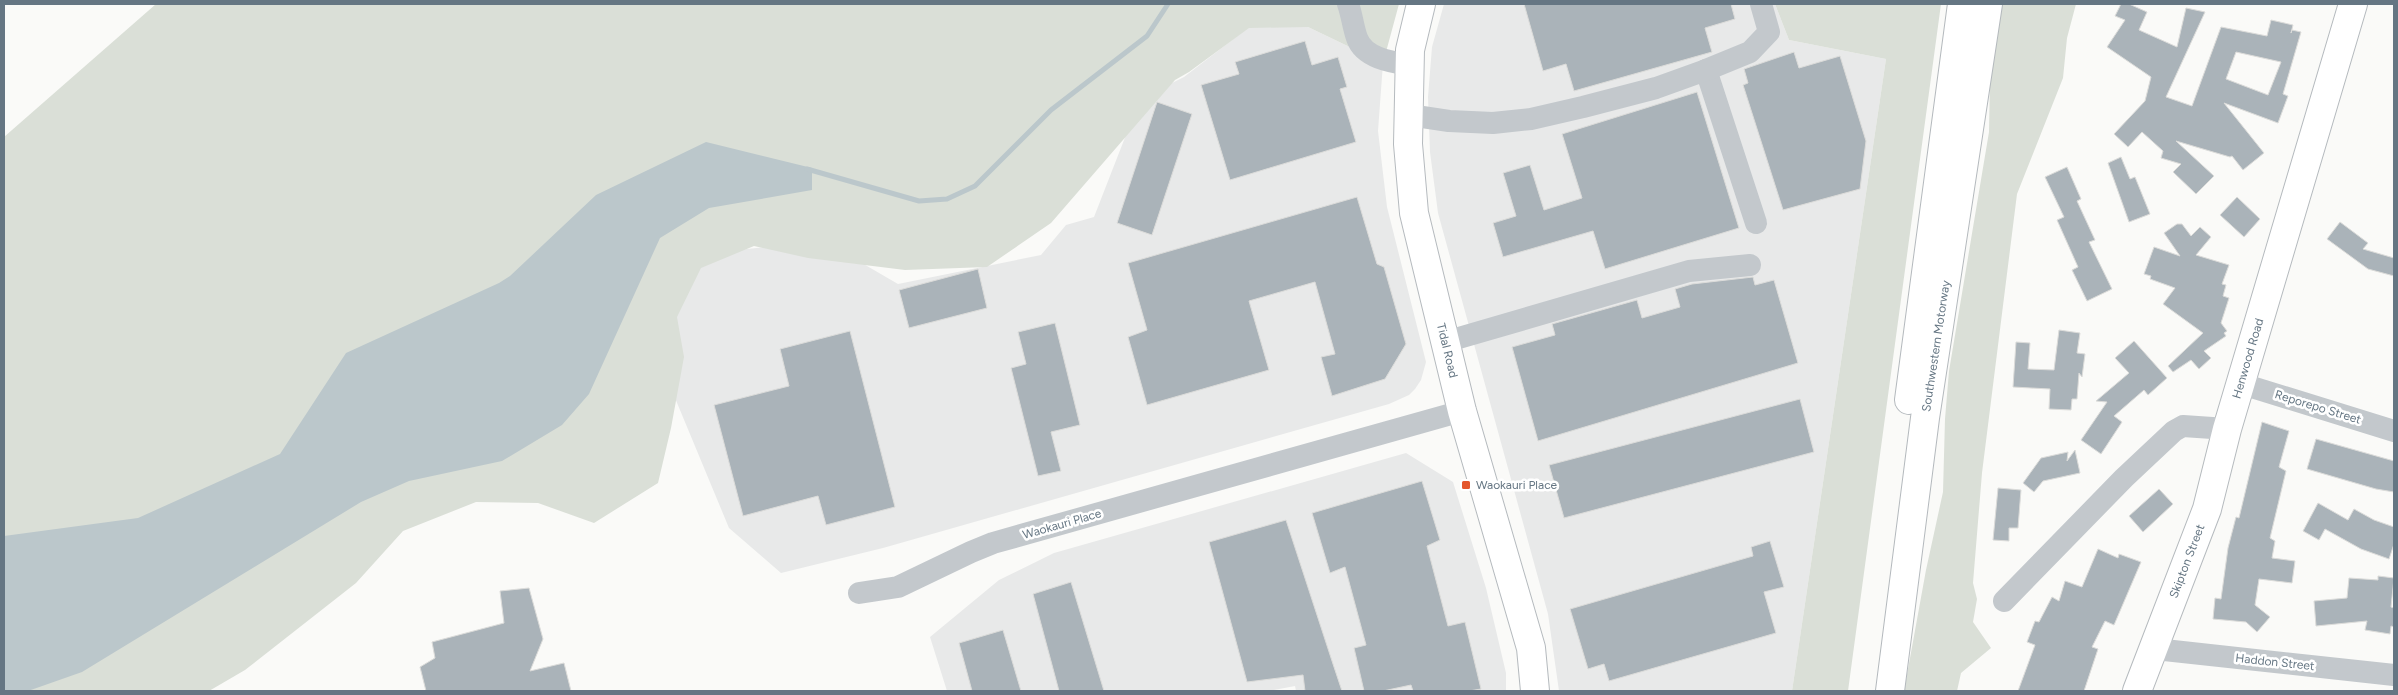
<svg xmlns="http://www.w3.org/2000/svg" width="2398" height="695" font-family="Figtree,sans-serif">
<rect width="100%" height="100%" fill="#fafaf8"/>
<g fill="#e8e9e9">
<polygon points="1444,4 1775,4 1789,40 1886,59 1792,691 1559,691 1548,614 1438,213 1430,152 1428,97 1432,47"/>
<polygon points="1249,27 1308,27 1383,63 1378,131 1387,207 1426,362 1421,380 1415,389 1409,395 1389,404 883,548 781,573 729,528 653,345 678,256 824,241 898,284 1041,255 1066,225 1094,217 1140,99 1184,77"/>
<polygon points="1406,453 1453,482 1486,588 1506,673 1506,691 1296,691 1295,686 1269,691 947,691 930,637 999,580 1054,553"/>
</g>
<g fill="#dadfd7">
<polygon points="156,4 1399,4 1383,63 1308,27 1249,28 1189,72 1175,80 1051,223 987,267 905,270 808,258 754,246 701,268 677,317 684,357 671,428 658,483 594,523 538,503 476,502 403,531 356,583 245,670 209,691 4,691 4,137"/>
<polygon points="1775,4 1941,4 1848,691 1792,691 1886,59 1789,40"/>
<polygon points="2001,4 2076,4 2067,38 2063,78 2017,194 1982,473 1973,583 1977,599 1973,622 1991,648 1961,673 1957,691 1904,691 1926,570 1943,492 1945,419 1949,371 1989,132 1990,79"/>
</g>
<polygon fill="#bbc7cb" points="706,142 812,168 812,190 709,208 660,238 589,394 562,425 502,461 409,481 361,502 82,672 28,691 4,691 4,536 138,518 280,454 346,353 499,283 510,276 596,195"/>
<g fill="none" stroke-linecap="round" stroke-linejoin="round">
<polyline stroke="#bbc7cb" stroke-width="5" points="807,169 919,201 947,199 975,186 1051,110 1147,36 1168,4"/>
</g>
<g fill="#aab3b9" stroke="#dcdcda" fill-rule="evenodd">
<polygon points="1524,4 1731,4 1735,19 1705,28 1712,52 1574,91 1566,64 1543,71"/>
<path d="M2121,4h8l18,8 -8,18 38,17 9,-39 19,4 -39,85 26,9 29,-79 46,9 4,-16 22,5 -2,8 1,-3 9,2 -18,62 5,2 -10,27 -54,-20 40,50 -21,17 -11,-14 -2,1 -54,-16 38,35 -18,18 -23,-22 8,-8 -20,-6 2,-7 -21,-19 -14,15 -14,-13 31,-33 6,-24 -44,-30 18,-27 -10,-4zM2236,52l45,10 -13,33 -42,-16z"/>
<polygon points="1305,41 1312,65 1338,57 1347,87 1340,89 1356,142 1230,180 1201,85 1239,74 1235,62"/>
<polygon points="1794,52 1799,68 1840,56 1866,141 1860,189 1783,210 1743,85 1748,83 1744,69"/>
<polygon points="1697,92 1739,228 1605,269 1593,231 1503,257 1493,223 1516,216 1503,173 1530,165 1544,210 1582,198 1562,134"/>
<polygon points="1157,102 1192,114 1152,235 1117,223"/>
<polygon points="2121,157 2130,179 2135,177 2150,214 2129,222 2108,163"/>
<polygon points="2067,167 2081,199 2077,201 2095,240 2089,242 2112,289 2087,301 2072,270 2078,267 2057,220 2064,217 2045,177"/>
<polygon points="1357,197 1377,264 1384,267 1406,344 1385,379 1332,396 1321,357 1335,354 1315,282 1249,301 1269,370 1147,405 1128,337 1147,330 1128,263"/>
<polygon points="2237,197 2260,219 2244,237 2220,215"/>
<polygon points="2340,222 2368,243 2363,249 2394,258 2394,276 2368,269 2327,239"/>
<polygon points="2177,224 2182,224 2191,236 2200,227 2211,237 2196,255 2229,265 2222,284 2226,285 2223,296 2229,298 2221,323 2227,331 2224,333 2226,336 2204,351 2211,358 2199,369 2191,360 2173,372 2168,366 2203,333 2163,304 2175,288 2150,279 2151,276 2144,274 2154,247 2180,256 2164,233"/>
<polygon points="978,269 987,308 909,328 899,290"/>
<polygon points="1753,277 1755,285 1774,280 1798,363 1538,441 1512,347 1555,335 1552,324 1637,300 1642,318 1680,307 1675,289 1692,284"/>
<polygon points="1055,323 1080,425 1051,432 1061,471 1038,476 1011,368 1026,364 1018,332"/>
<polygon points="2059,330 2080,333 2077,353 2085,354 2082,377 2079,373 2077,399 2072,399 2071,410 2049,409 2050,389 2013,387 2016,342 2030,343 2028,369 2054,370"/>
<polygon points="850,331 895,507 826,525 818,496 743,516 714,405 789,386 780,349"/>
<polygon points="2134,341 2167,378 2148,395 2144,390 2114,416 2122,422 2101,454 2081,440 2107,402 2096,401 2129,373 2115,358"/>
<polygon points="1800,399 1814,452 1564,518 1549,465"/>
<polygon points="2262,422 2289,431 2279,467 2286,471 2270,538 2275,541 2272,558 2295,561 2292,583 2259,579 2255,605 2270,617 2257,632 2246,622 2213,619 2215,598 2221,599 2228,548 2236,517 2239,518"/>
<polygon points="2316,439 2394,461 2394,492 2376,489 2307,469"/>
<polygon points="2075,450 2080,473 2043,481 2034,492 2023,483 2041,458 2068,452 2067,461"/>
<polygon points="1422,481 1440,540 1427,546 1448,626 1465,622 1481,689 1469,691 1413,691 1411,685 1383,691 1364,691 1354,648 1366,645 1345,567 1330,573 1312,513"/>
<polygon points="1998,488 2021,490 2018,528 2009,528 2009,541 1993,540"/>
<polygon points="2159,489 2173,504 2143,532 2129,516"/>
<polygon points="2318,503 2348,520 2354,509 2374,520 2394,527 2394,544 2389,559 2361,549 2325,529 2319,540 2303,531"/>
<polygon points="1286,520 1333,664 1342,691 1305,691 1303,675 1247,682 1209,542"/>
<polygon points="1770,541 1784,587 1764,592 1776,633 1609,681 1604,664 1588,669 1570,609 1753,556 1751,547"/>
<polygon points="2098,549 2118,558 2119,554 2141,562 2114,625 2105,621 2092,647 2098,649 2084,691 2018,691 2035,645 2027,642 2035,621 2039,622 2052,597 2059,601 2065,581 2082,587"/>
<polygon points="2378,576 2394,578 2391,607 2394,608 2394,627 2391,626 2390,634 2365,630 2367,621 2316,626 2314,601 2347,598 2349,578 2378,580"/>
<polygon points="1071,582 1104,691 1059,691 1033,594"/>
<polygon points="529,588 543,639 530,671 564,663 571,691 426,691 420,667 435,658 432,642 504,623 500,591"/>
<polygon points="1003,630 1021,691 972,691 959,643"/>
</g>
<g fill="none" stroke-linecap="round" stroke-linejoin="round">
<g stroke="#b5babe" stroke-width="30">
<g id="major">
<path id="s1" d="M1421,4l-11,46 -2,94 6,69 48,198 69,237 4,43"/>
<path id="s2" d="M2137,691l70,-182 20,-80 126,-425"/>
</g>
</g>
<g stroke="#b4b9bd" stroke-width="30">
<g id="highway">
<polyline points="1909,400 1962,4"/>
<path id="s3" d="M1890,691l35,-273 63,-414"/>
</g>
</g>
<g stroke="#c3c8cc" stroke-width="22">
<path d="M1348,4c4,11 5,23 9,34 7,20 34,24 53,27"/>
<polyline points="1706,70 1756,223"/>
<polyline points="1409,115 1449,121 1493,123 1531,119 1583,107 1656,88 1706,70 1750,52 1769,32 1761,4"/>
<polyline points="1445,342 1689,271 1750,265"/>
<polyline points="2242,384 2394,431"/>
<polyline points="859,593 898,587 971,552 993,543 1462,411"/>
<polyline points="2004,601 2124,478 2174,431 2183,426 2227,429"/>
<polyline points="2155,649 2394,675"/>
</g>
<use href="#major" stroke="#fff" stroke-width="28"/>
<use href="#highway" stroke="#fff" stroke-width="28"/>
</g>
<rect fill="#e4572e" stroke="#fff" stroke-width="2" x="1461" y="480" width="10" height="10" rx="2.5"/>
<g text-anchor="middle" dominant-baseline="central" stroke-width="5" stroke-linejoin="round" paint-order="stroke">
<g font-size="12" fill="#657683" stroke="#fff">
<text stroke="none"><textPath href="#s3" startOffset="348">Southwestern Motorway</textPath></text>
<text stroke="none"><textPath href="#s1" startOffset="352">Tidal Road</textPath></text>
<text stroke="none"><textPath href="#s2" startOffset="351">Henwood Road</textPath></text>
<text transform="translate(2318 407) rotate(17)">Reporepo Street</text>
<text transform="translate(1062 524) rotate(-16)">Waokauri Place</text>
<text stroke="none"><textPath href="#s2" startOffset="139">Skipton Street</textPath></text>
<text transform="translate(2275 662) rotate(6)">Haddon Street</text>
</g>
<g font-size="12" fill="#657683" stroke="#fff" text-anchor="start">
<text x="1476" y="485">Waokauri Place</text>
</g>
</g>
<rect width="2398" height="695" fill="none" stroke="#657683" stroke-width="10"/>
</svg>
